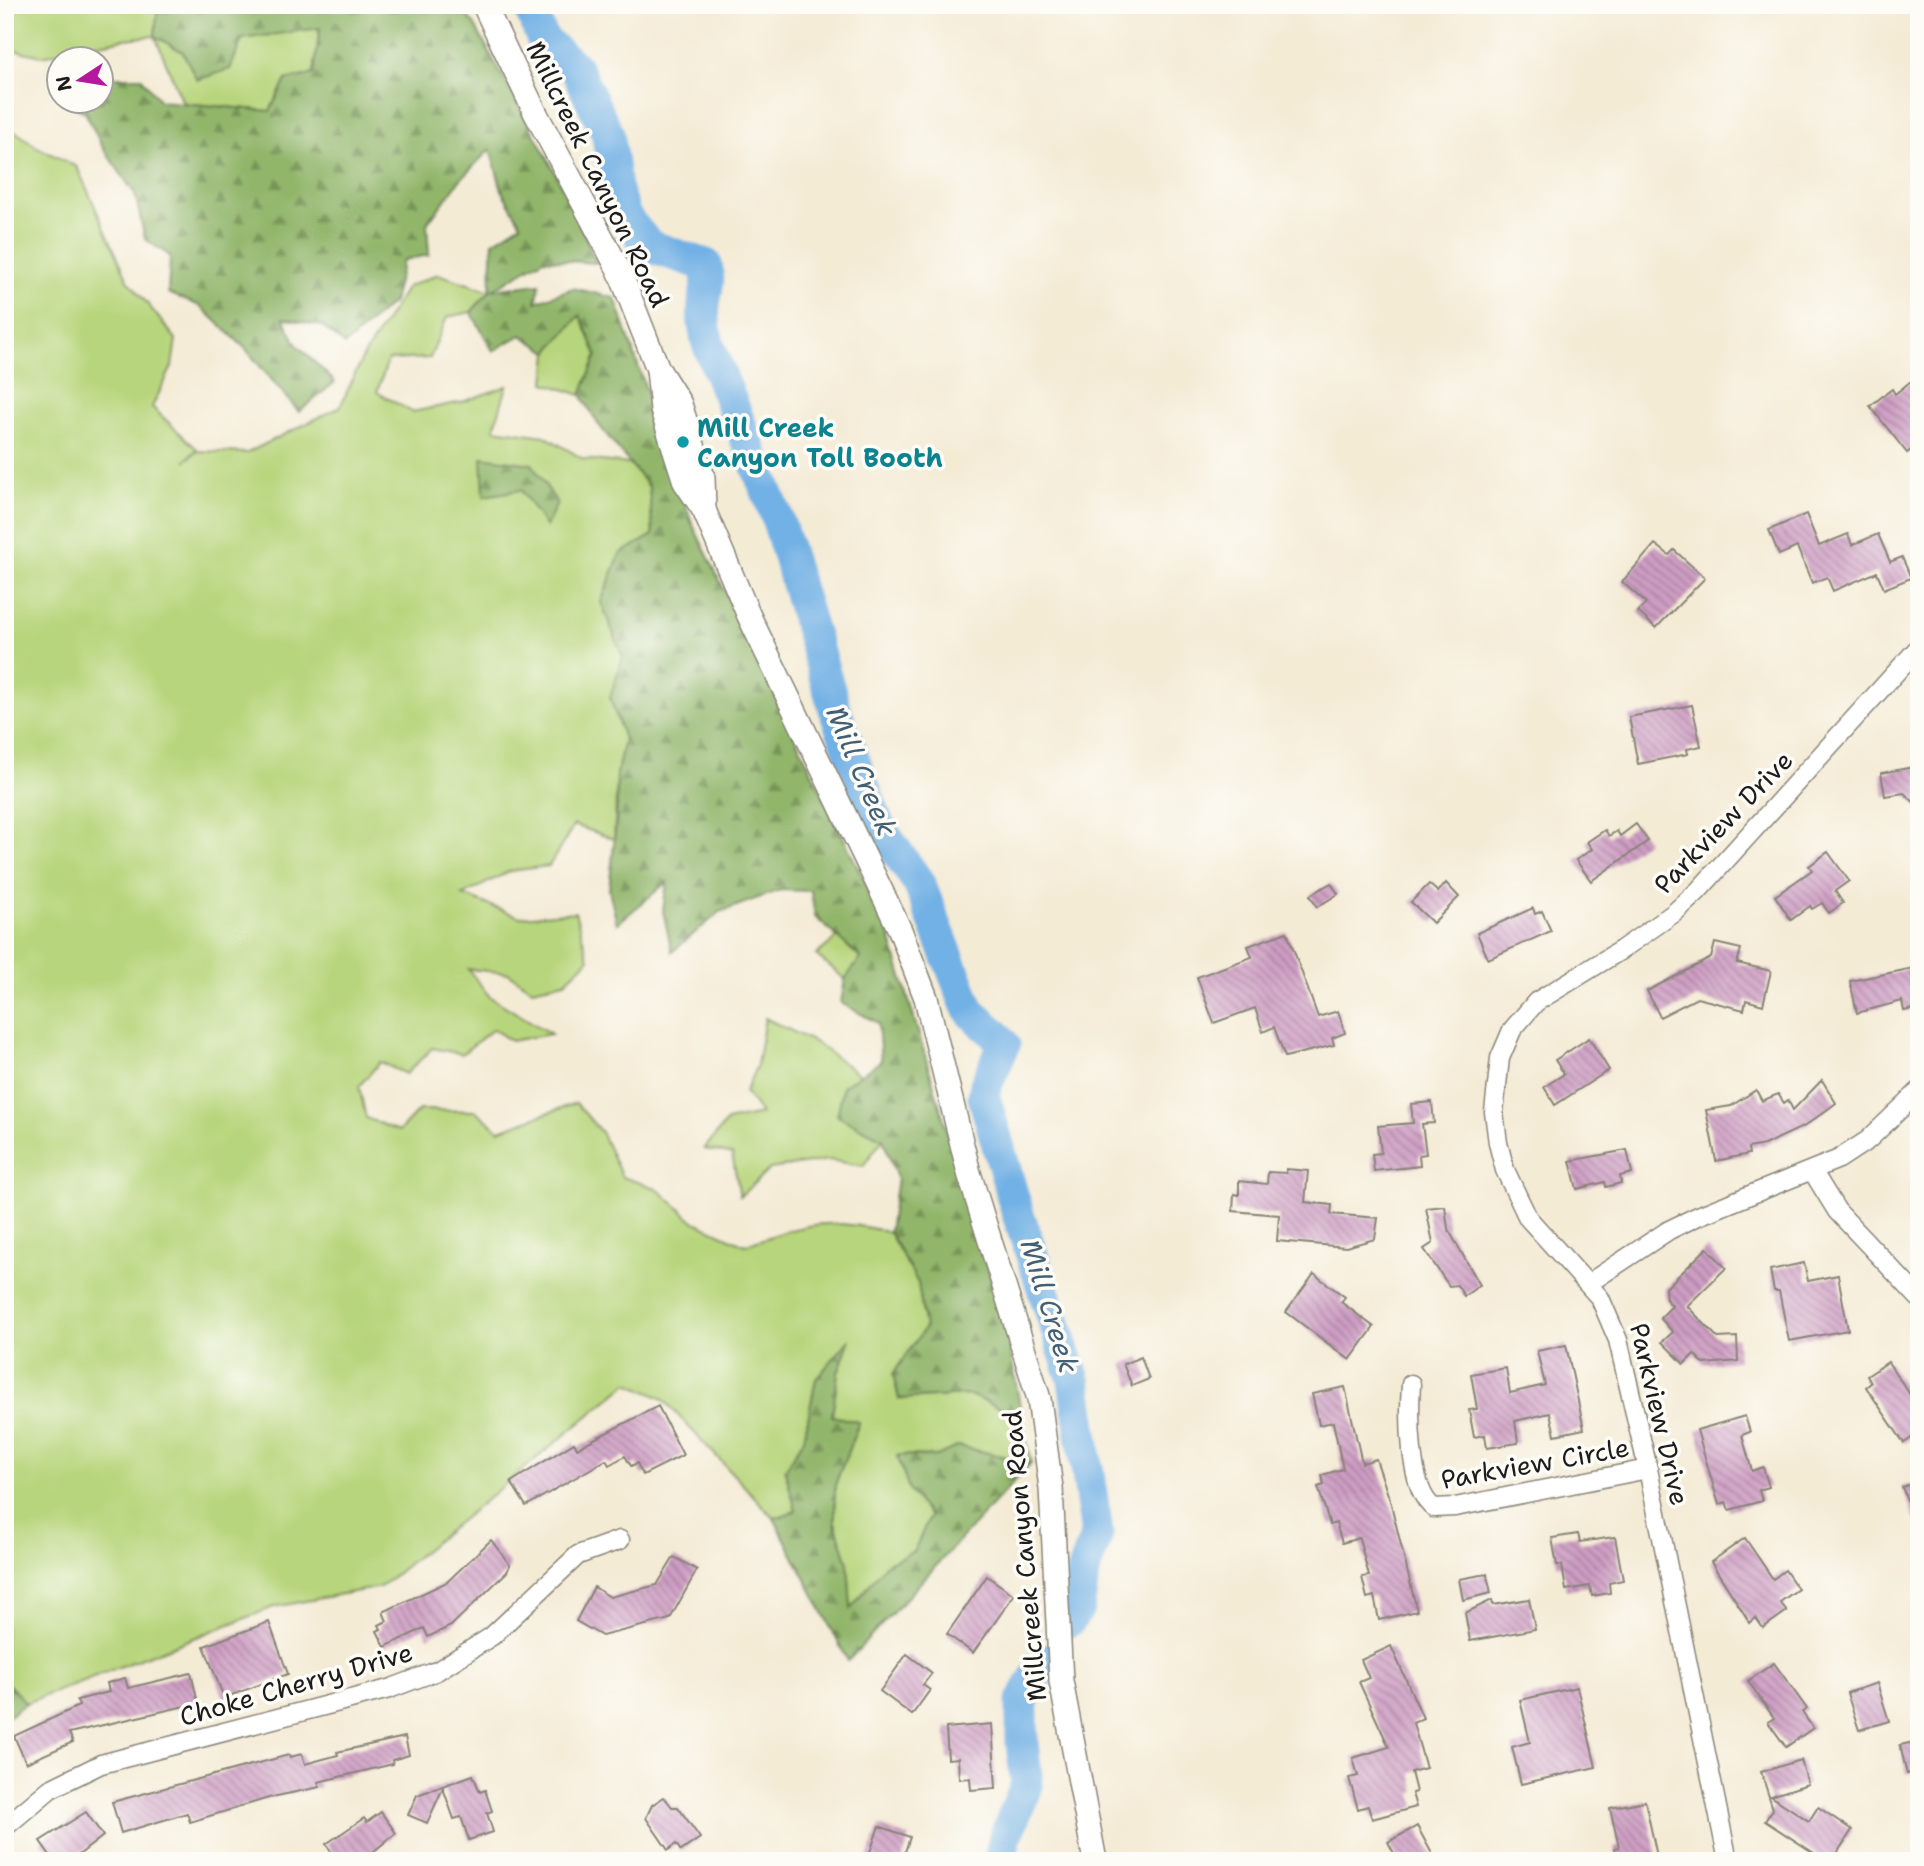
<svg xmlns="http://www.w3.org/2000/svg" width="1924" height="1866" font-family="'Shantell Sans',sans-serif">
<defs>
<pattern id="forest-firs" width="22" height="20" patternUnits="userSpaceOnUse" patternTransform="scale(1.75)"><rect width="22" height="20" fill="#91b66b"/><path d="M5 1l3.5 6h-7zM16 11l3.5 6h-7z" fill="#769357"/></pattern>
<pattern id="building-back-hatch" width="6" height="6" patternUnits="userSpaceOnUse" patternTransform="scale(1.75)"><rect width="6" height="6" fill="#ce9dc3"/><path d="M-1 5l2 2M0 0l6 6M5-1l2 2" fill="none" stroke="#a67f9e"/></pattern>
</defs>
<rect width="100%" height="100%" fill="#fdfcf7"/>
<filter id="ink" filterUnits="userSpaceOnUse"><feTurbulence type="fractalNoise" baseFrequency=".0143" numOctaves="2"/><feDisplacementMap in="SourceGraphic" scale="14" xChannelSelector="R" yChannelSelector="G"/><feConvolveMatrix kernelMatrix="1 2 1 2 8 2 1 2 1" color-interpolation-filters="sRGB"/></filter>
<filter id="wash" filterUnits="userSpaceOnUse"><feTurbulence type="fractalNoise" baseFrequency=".00686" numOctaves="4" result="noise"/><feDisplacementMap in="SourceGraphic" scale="28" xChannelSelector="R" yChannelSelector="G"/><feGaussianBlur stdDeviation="1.57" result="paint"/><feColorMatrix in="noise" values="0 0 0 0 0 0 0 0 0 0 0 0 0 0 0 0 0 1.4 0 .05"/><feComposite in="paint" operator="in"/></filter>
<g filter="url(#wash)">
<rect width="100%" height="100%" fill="#f4ebd5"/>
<g fill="#b7d57b" stroke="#6a784c" stroke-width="2" fill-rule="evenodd">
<polygon points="5,5 158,5 155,36 183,52 230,69 242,39 320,27 314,74 286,80 270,111 183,103 155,36 124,39 42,56 5,48"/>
<path d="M5,124l32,23 40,20 51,113 48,59 -4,28 -20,40 45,42 -12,12 13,-10 49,2 93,-46 22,-48 45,-72 31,-13 52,17 -19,21 -24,5 -17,41 -42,2 -11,32 35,20 50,-10 45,-16 -13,43 51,7 38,23 47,5 19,23 4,48 -33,19 -19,48 22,55 -13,40 14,42 -7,34 -3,66 -40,-14 -25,41 -39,5 -47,24 57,22 55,-5 14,47 -24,23 -33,7 -24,-16 -40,-4 22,28 61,37 -40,7 -18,-12 -31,25 -30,-6 -26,26 -26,-12 -21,24 7,32 33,13 20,-21 57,1 23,19 77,-27 25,29 21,45 34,11 39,34 50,23c63,-21 78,-29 144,-13l29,51 7,45 -32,46 6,25 71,-4 52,22 9,46 -72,-17 -22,10 -39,-1 12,37 20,24 -16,35 -28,13 -35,45 -3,-46 -13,-40v-38l24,-62 -28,-7 7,-43 11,-31 -33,37 -12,60 -19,31 11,41 -22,7 -112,-120 -34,-15 -248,204 -106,20 -248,96 -21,-22zM521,490l36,13 -11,23z"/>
<polygon points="580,315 597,355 581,395 545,383 548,352"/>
<polygon points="838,937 861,959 845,979 816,955"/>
<polygon points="765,1018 816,1043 860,1075 843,1086 883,1139 863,1166 829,1160 770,1169 740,1196 732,1154 704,1149 727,1121 761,1114 745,1092 757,1065"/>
</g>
<g fill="url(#forest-firs)" stroke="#566944" stroke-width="2">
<polygon points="158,5 458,5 474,24 556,174 597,263 544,259 492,290 540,284 536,302 573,288 615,298 691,521 888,930 1007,1334 1022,1417 970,1395 899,1399 893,1374 925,1328 918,1283 889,1232 897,1178 883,1139 837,1116 843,1086 881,1061 878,1023 841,1003 845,979 861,958 815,917 811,891 780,890 720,912 672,952 663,911 667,882 617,924 609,890 617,816 617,773 624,739 610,697 623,657 601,602 620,554 653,535 649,487 598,424 581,395 597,355 580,315 548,352 521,335 493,351 471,312 490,291 493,242 521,224 503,193 490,149 460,180 427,224 429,255 403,260 393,302 345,345 322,326 283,318 297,345 335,382 299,412 244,347 200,306 168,293 170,256 145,239 135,194 103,148 85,112 63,102 102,102 102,77 141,77 160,101 270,111 286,80 314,74 320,28 242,39 230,69 197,80 183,52 155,36"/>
<polygon points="482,457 532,464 557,503 546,527 521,490 484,496"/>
<polygon points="850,1339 838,1373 832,1416 859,1422 835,1485 835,1523 848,1563 851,1608 886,1564 914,1551 930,1516 910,1492 897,1455 937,1456 958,1446 1031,1463 848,1661 774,1518 796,1511 785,1470 804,1439 816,1379"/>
<polygon points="5,1681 26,1703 5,1719"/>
</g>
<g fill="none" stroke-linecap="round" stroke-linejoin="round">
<g stroke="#72b1e5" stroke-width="33">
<path d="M529,5l14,35 32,27 33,67 7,54 10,29 24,29 57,19c4,16 0,23 -2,39 -2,13 1,27 4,40l69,173 61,202 41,108 40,56 48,123c10,17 28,23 37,39l-18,40 -2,12 33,114 57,169 23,154 -13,36 -6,38 -9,13"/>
<polyline points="1000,1861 1005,1837 1027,1785 1022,1743 1022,1701 1045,1660"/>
</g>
</g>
<g id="blocks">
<g fill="url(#building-back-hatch)">
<polygon points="1910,382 1919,393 1919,444 1907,453 1870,406 1892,389 1895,394"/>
<polygon points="1806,514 1819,546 1848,534 1852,545 1878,534 1890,562 1902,557 1911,578 1884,589 1877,572 1833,591 1827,577 1812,583 1797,547 1779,555 1769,530"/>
<polygon points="1655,544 1669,555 1674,550 1705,578 1656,628 1638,612 1646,603 1622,582"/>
<polygon points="1692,705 1701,746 1687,749 1688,754 1638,764 1629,717"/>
<polygon points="1919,766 1919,807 1904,793 1885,796 1881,773"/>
<polygon points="1636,824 1648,841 1591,881 1576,860 1592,849 1587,842 1605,830 1609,836 1617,831 1620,836"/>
<polygon points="1828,852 1849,881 1835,891 1843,903 1829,913 1822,903 1812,909 1810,906 1791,920 1775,896 1812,870 1809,866"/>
<polygon points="1331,883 1338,894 1317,907 1310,895"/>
<polygon points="1446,883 1459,897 1433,923 1411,902 1429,884 1438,892"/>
<polygon points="1533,908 1535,914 1542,911 1551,931 1488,959 1477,933"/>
<polygon points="1287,932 1318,1017 1338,1011 1345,1033 1332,1038 1334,1045 1285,1057 1274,1027 1263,1032 1255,1008 1214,1023 1197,977 1252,957 1248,946"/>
<polygon points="1715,943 1741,949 1737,963 1771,971 1763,1005 1746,1000 1744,1010 1697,998 1660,1017 1647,991 1711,958"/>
<polygon points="1919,967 1919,1008 1904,1011 1902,1001 1857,1013 1850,981"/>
<polygon points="1589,1038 1609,1070 1555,1105 1544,1087 1564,1074 1555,1060"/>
<polygon points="1822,1080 1836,1103 1805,1126 1764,1145 1748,1148 1749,1154 1716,1161 1706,1110 1731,1106 1756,1090 1762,1101 1778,1094 1784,1103 1788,1100 1793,1110"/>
<polygon points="1432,1102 1434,1123 1422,1124 1426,1154 1419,1155 1420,1166 1374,1171 1372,1154 1381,1153 1378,1126 1413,1123 1411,1104"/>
<polygon points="1627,1150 1632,1173 1620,1176 1621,1183 1606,1187 1605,1182 1577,1189 1570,1161"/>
<polygon points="1286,1169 1308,1171 1305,1202 1332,1205 1331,1214 1378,1218 1375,1239 1346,1247 1277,1241 1279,1215 1233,1211 1234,1194 1239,1195 1239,1181 1267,1184 1268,1172 1286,1173"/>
<polygon points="1445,1206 1448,1229 1480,1285 1464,1296 1457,1285 1449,1286 1424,1249 1433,1243 1426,1208"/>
<polygon points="1707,1248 1726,1268 1687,1306 1718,1338 1737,1337 1738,1361 1704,1364 1694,1354 1684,1364 1662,1342 1673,1332 1660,1318 1672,1306 1666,1299 1665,1289"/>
<polygon points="1804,1263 1808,1281 1838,1275 1848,1330 1789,1341 1779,1291 1774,1291 1770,1270"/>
<polygon points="1314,1274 1345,1297 1341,1302 1374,1327 1350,1360 1286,1312"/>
<polygon points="1566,1345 1584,1429 1555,1435 1550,1413 1515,1421 1518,1443 1487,1448 1485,1435 1474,1437 1469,1410 1477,1409 1471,1374 1506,1368 1510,1393 1545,1385 1537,1351"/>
<polygon points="1141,1357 1149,1379 1132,1386 1123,1364"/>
<polygon points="1888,1362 1919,1408 1919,1433 1904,1443 1866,1387 1871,1383 1867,1376"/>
<polygon points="1345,1387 1362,1463 1376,1459 1391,1504 1417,1611 1379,1620 1374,1596 1367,1598 1362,1577 1369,1576 1359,1538 1342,1543 1336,1523 1330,1525 1318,1487 1324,1485 1322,1475 1343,1469 1333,1422 1319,1425 1312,1394"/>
<polygon points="658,1406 683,1455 643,1475 637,1463 631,1466 625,1456 609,1465 606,1460 526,1506 511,1482 574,1443 577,1448"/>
<polygon points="1745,1416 1750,1432 1742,1435 1752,1471 1763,1467 1769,1487 1759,1490 1762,1501 1729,1510 1726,1502 1719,1505 1697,1430"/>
<polygon points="1919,1481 1919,1526 1918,1527 1902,1487"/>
<polygon points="1578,1534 1580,1542 1615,1537 1623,1580 1609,1583 1610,1593 1592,1596 1590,1586 1566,1590 1562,1565 1557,1565 1552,1538"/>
<polygon points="1745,1538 1773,1579 1785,1570 1798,1589 1780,1602 1787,1611 1763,1628 1756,1618 1750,1623 1711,1562"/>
<polygon points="491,1540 510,1565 507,1572 451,1626 428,1637 424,1628 385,1647 377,1631 381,1629 379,1625 387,1621 383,1612 447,1582"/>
<polygon points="674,1557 697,1570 670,1619 602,1636 576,1621 594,1587 610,1597 657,1585"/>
<polygon points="1487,1574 1491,1593 1463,1600 1459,1579"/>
<polygon points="987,1576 1014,1595 973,1653 947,1634"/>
<polygon points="1529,1599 1535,1629 1470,1641 1465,1613 1492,1600 1493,1605"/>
<polygon points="269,1622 288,1674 224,1698 204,1646"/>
<polygon points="1391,1646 1423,1718 1413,1723 1426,1768 1411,1772 1416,1792 1412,1793 1416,1807 1372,1819 1368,1806 1358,1809 1349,1778 1358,1776 1353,1758 1389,1747 1359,1682 1369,1678 1361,1660"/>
<polygon points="907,1654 932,1673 923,1685 930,1690 912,1715 880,1691"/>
<polygon points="1774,1663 1807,1709 1802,1712 1813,1728 1786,1747 1768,1722 1774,1718 1748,1681"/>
<polygon points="191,1673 198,1703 69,1733 73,1742 26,1763 14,1736 79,1706 77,1700 109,1692 107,1683 125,1678 128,1688"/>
<polygon points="1877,1683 1889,1721 1859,1730 1847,1693"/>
<polygon points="1577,1687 1596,1767 1521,1784 1512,1747 1530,1742 1520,1700"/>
<polygon points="992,1724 996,1788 971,1790 970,1778 959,1779 958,1758 948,1759 946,1728"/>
<polygon points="405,1737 409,1755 392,1760 393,1764 318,1782 320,1787 272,1797 190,1822 187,1813 121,1833 112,1802 289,1755 290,1757 302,1754 305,1764 338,1755 337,1752"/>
<polygon points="1919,1741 1919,1771 1907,1774 1900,1745"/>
<polygon points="1801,1760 1808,1784 1771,1796 1809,1821 1818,1807 1852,1830 1832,1861 1813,1861 1817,1855 1765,1821 1773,1809 1761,1772"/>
<polygon points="473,1775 480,1792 485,1790 492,1811 487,1813 493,1832 469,1840 461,1817 454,1819 443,1788 427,1823 408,1815 417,1795"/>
<polygon points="664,1797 672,1807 678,1807 700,1838 681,1851 676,1844 668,1850 646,1818 652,1805"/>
<polygon points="1645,1801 1658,1861 1617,1861 1614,1848 1619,1847 1610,1808"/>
<polygon points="86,1812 103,1836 71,1861 54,1861 40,1841"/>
<polygon points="381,1812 396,1833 362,1861 337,1861 326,1844 364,1818 367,1822"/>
<polygon points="879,1826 910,1837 902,1861 867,1861"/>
<polygon points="1417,1826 1436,1861 1398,1861 1388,1842"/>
</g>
</g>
</g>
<g filter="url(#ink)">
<use href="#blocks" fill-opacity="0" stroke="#888478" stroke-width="2"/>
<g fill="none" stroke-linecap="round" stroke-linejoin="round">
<g stroke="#888478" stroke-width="21">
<g id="minor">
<polyline points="1813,1172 1837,1211 1919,1298"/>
<polyline points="1589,1283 1669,1230 1698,1216 1839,1159 1868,1140 1919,1091"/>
<path d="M1411,1384c-2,29 -3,106 23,124l21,-1 193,-38"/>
<polyline points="5,1827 50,1789 101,1764 389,1689 437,1671 492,1636 578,1555 620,1540"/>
<polyline points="1728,1861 1648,1469 1618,1340 1600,1298 1528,1218 1505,1170 1498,1143 1494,1112 1500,1058 1512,1030 1536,1002 1621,950 1674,913 1698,891 1919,647"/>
</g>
</g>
<g stroke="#888478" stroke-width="26">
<g id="tertiary">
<polyline points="484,5 535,112 619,270 658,369 680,404 703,477 704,510"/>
<polyline points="658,369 662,410 685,482 704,510 749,616 900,930 926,998 969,1173 1039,1399 1051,1488 1061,1681 1095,1861"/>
</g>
</g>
<use href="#minor" stroke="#fff" stroke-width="18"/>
<use href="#tertiary" stroke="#fff" stroke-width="23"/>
</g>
</g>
<circle fill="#0f9aa8" stroke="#fdfcf7" stroke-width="2.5" cx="683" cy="442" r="7"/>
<g text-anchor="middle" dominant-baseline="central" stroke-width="7" stroke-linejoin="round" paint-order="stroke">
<g font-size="26" fill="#1c1c1c" stroke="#fdfcf7">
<text transform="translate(598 174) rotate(64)">Millcreek Canyon Road</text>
<text transform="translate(1723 822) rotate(-46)">Parkview Drive</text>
<text transform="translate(1660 1414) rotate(77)">Parkview Drive</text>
<text transform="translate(1535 1463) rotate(-10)">Parkview Circle</text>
<text transform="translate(1024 1556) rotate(-95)">Millcreek Canyon Road</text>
<text transform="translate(296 1684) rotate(-16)">Choke Cherry Drive</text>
</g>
<g font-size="26" font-weight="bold" fill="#0d838f" stroke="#fdfcf7" text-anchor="start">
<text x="697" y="427">Mill Creek<tspan x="697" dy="30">Canyon Toll Booth</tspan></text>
</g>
<g font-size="28" font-style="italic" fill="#435f76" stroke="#fdfcf7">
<text transform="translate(862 771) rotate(67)">Mill Creek</text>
<text transform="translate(1050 1306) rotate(73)">Mill Creek</text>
</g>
</g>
<rect width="1924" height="1866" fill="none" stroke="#fdfcf7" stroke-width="28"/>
<g transform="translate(80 80) rotate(258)"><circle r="33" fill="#fdfcf7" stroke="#a3a29f" stroke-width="2"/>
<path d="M0-5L12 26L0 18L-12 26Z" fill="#b5179e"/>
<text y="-10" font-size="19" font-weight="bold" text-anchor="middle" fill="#1c1c1c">N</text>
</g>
</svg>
